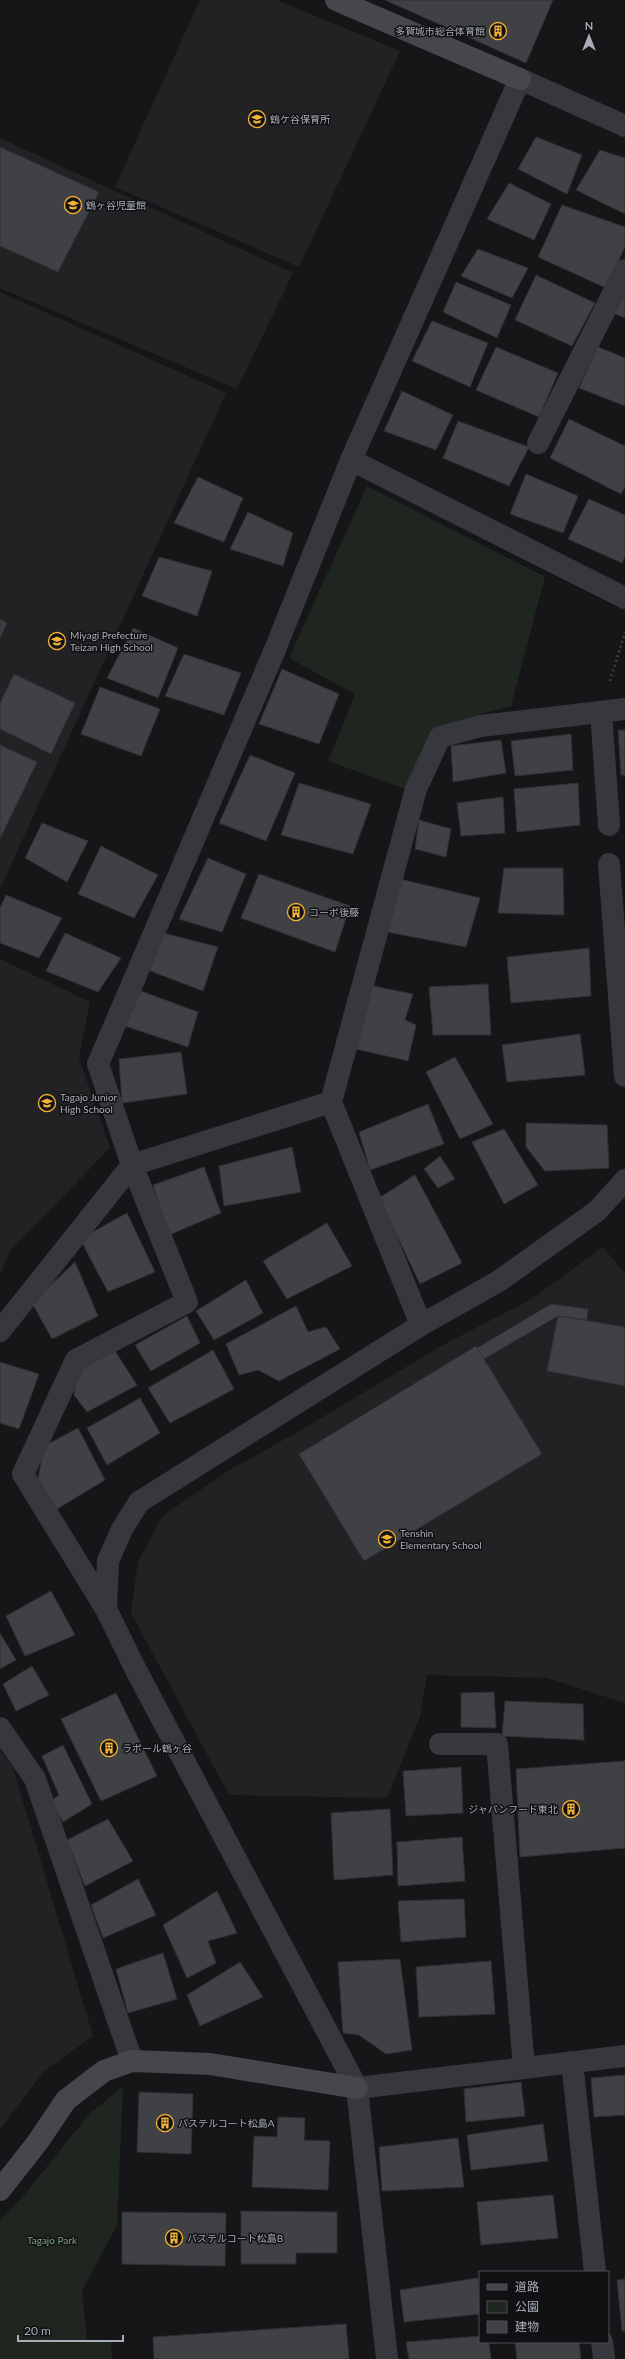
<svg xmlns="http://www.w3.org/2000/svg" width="625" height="2359" font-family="Lato,'Noto Sans JP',sans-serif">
<rect width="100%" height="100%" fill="#161618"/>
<g fill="#222225">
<polygon points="200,0 277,0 400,51 299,267 115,187"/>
<polygon points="0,138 293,273 237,389 0,288"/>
<polygon points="0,292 226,393 0,889"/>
<polygon points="0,959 90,1002 79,1058 110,1148 10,1251 0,1275"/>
<polygon points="603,1247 625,1274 625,1703 547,1678 427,1675 420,1716 387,1798 229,1795 131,1613 138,1562 162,1516 228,1471 301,1430 441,1346 530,1300"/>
<polygon points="0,1749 13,1768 93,2036 44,2071 0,2129"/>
</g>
<g fill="#1e261f">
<polygon points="367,486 545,577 511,706 481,714 434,732 406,789 328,761 355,694 289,658"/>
<polygon points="123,2087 117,2225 82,2291 87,2341 111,2340 112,2359 0,2359 0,2220 25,2194 90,2113"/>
</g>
<g fill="#404145" stroke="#303034">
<polygon points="385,0 553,0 526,63"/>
<polygon points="536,137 582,155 567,194 518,169"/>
<polygon points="0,147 99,192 58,272 0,246"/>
<polygon points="600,150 625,158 625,214 576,190"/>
<polygon points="509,183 551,204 534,240 487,219"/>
<polygon points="562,205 625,227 625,247 606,288 538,257"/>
<polygon points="478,249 528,268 512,298 461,276"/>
<polygon points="536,275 595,303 572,346 515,320"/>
<polygon points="456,282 511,305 497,338 443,312"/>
<polygon points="625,292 625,318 613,313"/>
<polygon points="432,321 488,343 470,387 412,361"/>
<polygon points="496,347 558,373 539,417 476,390"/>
<polygon points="598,347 625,358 625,406 579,388"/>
<polygon points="402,391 453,415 436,450 384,431"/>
<polygon points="569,419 625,446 625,487 621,494 550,458"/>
<polygon points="458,421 529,447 509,486 443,458"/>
<polygon points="526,474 578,496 563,533 510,514"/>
<polygon points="198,477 243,498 224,542 174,523"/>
<polygon points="589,499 625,515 625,556 622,563 568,539"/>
<polygon points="248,512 293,533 283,566 230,549"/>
<polygon points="159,557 212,571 197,616 142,596"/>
<polygon points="0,619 7,623 0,638"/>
<polygon points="133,628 178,648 158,698 107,678"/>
<polygon points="184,654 241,673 224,715 165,696"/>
<polygon points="282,669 339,694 319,744 259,724"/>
<polygon points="14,674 75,703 51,754 0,729 0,703"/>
<polygon points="100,687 160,709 141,756 81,734"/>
<polygon points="618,730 625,730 625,775 621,775"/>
<polygon points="571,734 573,770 515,776 511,741"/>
<polygon points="501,740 506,773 453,782 451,746"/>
<polygon points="0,745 37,762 0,839"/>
<polygon points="250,755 295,773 266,841 219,823"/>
<polygon points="299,783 371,804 353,854 281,835"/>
<polygon points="578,783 580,825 517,832 514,789"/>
<polygon points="503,797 505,833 461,836 457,803"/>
<polygon points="419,820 451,829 446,857 415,849"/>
<polygon points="42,823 88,841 67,882 25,858"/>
<polygon points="101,846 158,875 134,918 78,894"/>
<polygon points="208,858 246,874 222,932 179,919"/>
<polygon points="504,868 563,868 564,915 498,913"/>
<polygon points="259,874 350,906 335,952 241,918"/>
<polygon points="400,879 480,898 466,947 387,932"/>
<polygon points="6,895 62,918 39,958 0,943 0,908"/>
<polygon points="65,933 121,958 98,992 46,971"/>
<polygon points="163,933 218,947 203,991 148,970"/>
<polygon points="589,948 591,996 511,1003 507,957"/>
<polygon points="488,984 491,1035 433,1035 429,987"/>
<polygon points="373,986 413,994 405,1020 416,1025 408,1061 356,1049"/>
<polygon points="141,991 198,1012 188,1047 125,1026"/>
<polygon points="580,1034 585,1075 507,1082 502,1045"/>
<polygon points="181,1052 187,1094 122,1103 119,1059"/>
<polygon points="455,1057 493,1124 460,1139 426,1072"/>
<polygon points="428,1104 444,1144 370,1170 359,1132"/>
<polygon points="526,1123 607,1125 609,1168 545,1171 526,1147"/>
<polygon points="504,1129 538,1185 504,1204 472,1142"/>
<polygon points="292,1147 301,1192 224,1206 219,1166"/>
<polygon points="440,1156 455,1179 438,1188 424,1169"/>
<polygon points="204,1167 221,1213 169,1235 153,1185"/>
<polygon points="415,1175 462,1263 420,1284 379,1198"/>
<polygon points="127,1213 155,1272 108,1292 80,1239"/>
<polygon points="327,1223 352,1266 287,1299 263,1261"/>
<polygon points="75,1262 98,1316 52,1339 32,1303"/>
<polygon points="246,1280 263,1313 214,1340 196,1311"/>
<polygon points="551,1304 588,1309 587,1320 558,1316 484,1359 477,1348"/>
<polygon points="296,1306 308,1332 326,1327 340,1349 279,1381 258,1370 239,1375 226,1344"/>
<polygon points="187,1316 200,1343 151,1371 135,1345"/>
<polygon points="558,1316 625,1327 625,1386 547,1371"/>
<polygon points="476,1346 542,1454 364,1561 299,1454"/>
<polygon points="213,1350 234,1389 170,1423 148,1388"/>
<polygon points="115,1351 137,1385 87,1412 74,1395 78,1368"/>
<polygon points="0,1362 39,1374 19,1429 0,1423"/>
<polygon points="140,1398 160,1433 107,1465 87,1428"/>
<polygon points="78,1428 105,1480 57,1509 38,1479 44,1446"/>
<polygon points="51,1591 75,1635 25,1656 6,1616"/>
<polygon points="0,1633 16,1660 0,1669"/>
<polygon points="32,1666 49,1695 16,1711 3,1684"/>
<polygon points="494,1692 496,1728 461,1727 461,1693"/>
<polygon points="116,1693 157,1776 101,1801 61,1719"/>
<polygon points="505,1701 583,1704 584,1740 502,1736"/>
<polygon points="63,1745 92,1804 63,1822 51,1801 59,1795 42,1756"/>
<polygon points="625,1761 625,1848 520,1857 516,1769"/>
<polygon points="461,1767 463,1813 406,1816 403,1771"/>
<polygon points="390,1809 393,1875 334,1880 331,1813"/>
<polygon points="108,1819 133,1861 85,1886 67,1840"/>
<polygon points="462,1837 465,1881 398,1886 397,1842"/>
<polygon points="138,1879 156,1915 103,1938 91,1905"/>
<polygon points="217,1891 237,1933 208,1941 216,1963 187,1978 163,1925"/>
<polygon points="464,1899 466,1937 401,1942 398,1901"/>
<polygon points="163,1953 177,1999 128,2013 116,1969"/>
<polygon points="400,1959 412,2050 386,2054 359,2035 343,2033 338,1962"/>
<polygon points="491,1961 495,2014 419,2017 416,1967"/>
<polygon points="240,1962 263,1997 200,2026 187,1995"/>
<polygon points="625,2075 625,2115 594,2117 591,2078"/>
<polygon points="521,2082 525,2116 466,2122 464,2089"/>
<polygon points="139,2092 193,2094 191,2154 137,2152"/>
<polygon points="278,2117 305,2118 304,2140 330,2141 328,2190 252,2187 254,2136 277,2137"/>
<polygon points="543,2124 548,2161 471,2170 467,2135"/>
<polygon points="458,2138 464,2187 382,2191 379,2147"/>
<polygon points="553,2195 558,2238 481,2245 477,2202"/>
<polygon points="241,2211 337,2212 337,2253 296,2253 296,2264 241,2264"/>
<polygon points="122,2212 226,2213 225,2266 122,2264"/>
<polygon points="478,2278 480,2314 404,2322 400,2290"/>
<polygon points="625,2279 625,2331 622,2331 617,2280"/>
<polygon points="346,2324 349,2359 154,2359 153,2337"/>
<polygon points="480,2336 480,2342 489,2342 491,2359 409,2359 406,2342"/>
<polygon points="515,2342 579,2342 581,2359 517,2359"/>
</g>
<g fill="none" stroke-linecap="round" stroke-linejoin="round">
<polyline stroke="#3d3f44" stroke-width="2.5" stroke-dasharray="2 3" stroke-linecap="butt" points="610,681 625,632"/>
<g stroke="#37383d" stroke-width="22">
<polyline points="538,443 625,270"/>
<polyline points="351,460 625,598"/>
<polyline points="601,712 609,825"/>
<polyline points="609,864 625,1076"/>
<polyline points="421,1325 331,1102 416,789 440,737 481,726 625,709"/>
<polyline points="0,1331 132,1165 331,1102"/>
<polyline points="106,1609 23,1474 76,1360 187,1302 132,1165 98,1064 274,652 351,460 520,79 625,126"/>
<polyline points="0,1728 35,1779 132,2061"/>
<polyline points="440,1744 497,1744 524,2068"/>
<polyline points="572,2062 595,2272"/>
<polyline points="357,2088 625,2056"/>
<polyline points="602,2342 604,2359"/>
<polyline points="387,2359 357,2088 136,1670 106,1609 108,1561 122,1529 139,1502 421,1325 499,1281 597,1211 625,1180"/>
</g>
<g stroke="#45474d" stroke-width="22">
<polyline points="336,0 520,79"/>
<polyline points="0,2190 37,2143 66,2100 104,2071 132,2061 210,2064 357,2088"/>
</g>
</g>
<defs>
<g id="building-ring" transform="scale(0.9)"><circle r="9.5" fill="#111113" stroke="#f2b134" stroke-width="1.5"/><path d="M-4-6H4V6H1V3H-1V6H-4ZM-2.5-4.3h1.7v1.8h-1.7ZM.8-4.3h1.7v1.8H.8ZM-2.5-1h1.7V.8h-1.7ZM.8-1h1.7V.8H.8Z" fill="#f2b134"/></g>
<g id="school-ring" transform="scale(0.9)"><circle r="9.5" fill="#111113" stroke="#f2b134" stroke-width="1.5"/><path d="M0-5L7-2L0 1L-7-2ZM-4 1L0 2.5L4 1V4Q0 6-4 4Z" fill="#f2b134"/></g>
</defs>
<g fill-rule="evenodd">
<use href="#building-ring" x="498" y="31"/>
<use href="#school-ring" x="257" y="119"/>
<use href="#school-ring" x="73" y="205"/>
<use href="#school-ring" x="57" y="641"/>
<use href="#building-ring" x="296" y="912"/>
<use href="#school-ring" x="47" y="1103"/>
<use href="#school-ring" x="387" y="1539"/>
<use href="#building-ring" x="109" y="1748"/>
<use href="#building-ring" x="571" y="1809"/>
<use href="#building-ring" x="165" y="2123"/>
<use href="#building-ring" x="174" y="2238"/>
</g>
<g text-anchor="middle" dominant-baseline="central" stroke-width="3" stroke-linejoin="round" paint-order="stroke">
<g font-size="10" fill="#a8adb8" stroke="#111113" text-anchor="start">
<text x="485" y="31" text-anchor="end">多賀城市総合体育館</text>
<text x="270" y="119">鶴ケ谷保育所</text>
<text x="86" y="205">鶴ヶ谷児童館</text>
<text x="70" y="635">Miyagi Prefecture<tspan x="70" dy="12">Teizan High School</tspan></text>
<text x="309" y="912">コーポ後藤</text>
<text x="60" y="1097">Tagajo Junior<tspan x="60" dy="12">High School</tspan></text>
<text x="400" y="1533">Tenshin<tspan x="400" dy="12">Elementary School</tspan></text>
<text x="122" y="1748">ラポール鶴ヶ谷</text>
<text x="558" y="1809" text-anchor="end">ジャパンフード東北</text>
<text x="178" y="2123">パステルコート松島A</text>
<text x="187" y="2238">パステルコート松島B</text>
</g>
<g font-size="10" fill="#7fa381" stroke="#111113">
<text x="52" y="2240">Tagajo Park</text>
</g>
</g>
<rect x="479" y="2271" width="130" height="72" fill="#111113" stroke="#4d4f55"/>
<rect x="487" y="2284" width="20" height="6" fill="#45474d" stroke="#4d4f55"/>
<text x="515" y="2291" font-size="12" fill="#a8adb8">道路</text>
<rect x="487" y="2301" width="20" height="12" fill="#1e261f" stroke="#4d4f55"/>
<text x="515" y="2311" font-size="12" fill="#a8adb8">公園</text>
<rect x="487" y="2321" width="20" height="12" fill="#404145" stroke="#4d4f55"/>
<text x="515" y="2331" font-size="12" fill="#a8adb8">建物</text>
<g transform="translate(589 36)" stroke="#111113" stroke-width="3" paint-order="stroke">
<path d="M0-3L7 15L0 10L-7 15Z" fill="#a8adb8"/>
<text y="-6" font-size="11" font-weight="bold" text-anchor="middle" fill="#a8adb8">N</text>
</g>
<path d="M18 2335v6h105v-6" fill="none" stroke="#a8adb8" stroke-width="2"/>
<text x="24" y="2335" font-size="12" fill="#a8adb8" stroke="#111113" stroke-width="3" paint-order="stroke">20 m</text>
</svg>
